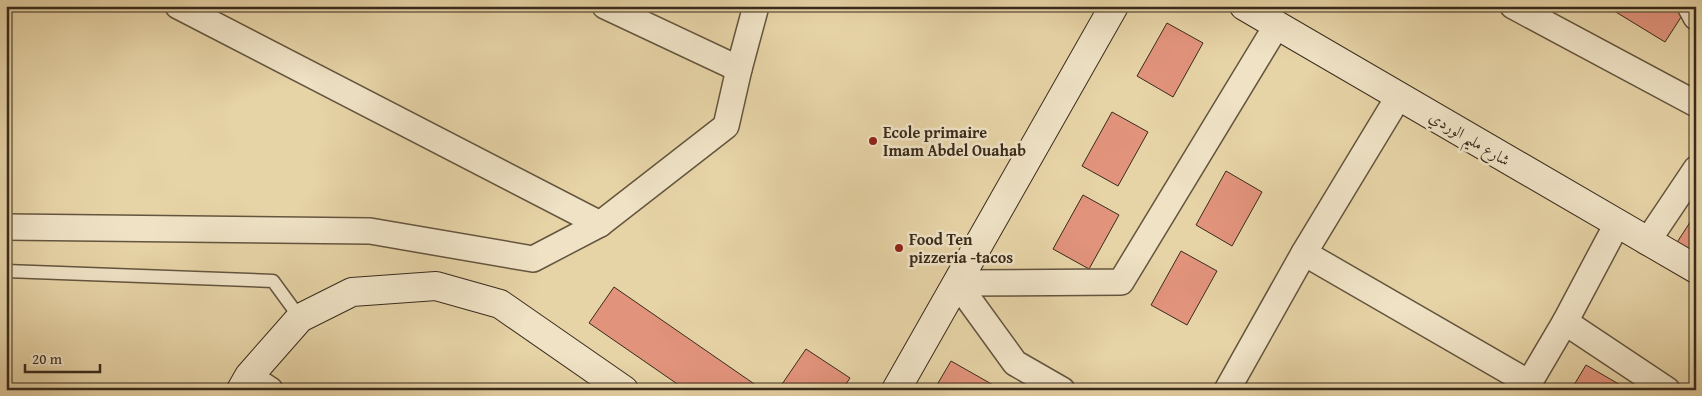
<svg xmlns="http://www.w3.org/2000/svg" width="1702" height="396" font-family="'Gentium Book Plus',Amiri,serif">
<rect width="100%" height="100%" fill="#e6d3a6"/>
<filter id="stains"><feTurbulence type="fractalNoise" baseFrequency=".004" numOctaves="4"/><feColorMatrix values="0 0 0 0 .2 0 0 0 0 .09 0 0 0 0 .02 0 0 0 .5 -.17"/></filter>
<radialGradient id="worn" r=".72"><stop offset=".6" stop-color="#630" stop-opacity="0"/><stop offset="1" stop-color="#630" stop-opacity=".3"/></radialGradient>
<g fill="#e1937b" stroke="#392b1b">
<polygon points="1606,6 1676,6 1685,11 1665,42"/>
<polygon points="1167,23 1203,43 1173,97 1137,76"/>
<polygon points="1112,112 1148,132 1118,186 1082,166"/>
<polygon points="1226,171 1262,192 1232,246 1196,225"/>
<polygon points="1083,195 1119,215 1089,269 1053,249"/>
<polygon points="1696,213 1696,259 1674,247"/>
<polygon points="1181,251 1217,271 1187,325 1151,305"/>
<polygon points="614,287 763,390 686,390 589,323"/>
<polygon points="806,349 850,378 842,390 778,390"/>
<polygon points="951,361 1002,390 934,390"/>
<polygon points="1586,365 1629,390 1571,390"/>
</g>
<g fill="none" stroke-linecap="round" stroke-linejoin="round">
<g stroke="#64553e" stroke-width="15">
<polyline id="lane" points="6,271 273,281 300,318"/>
</g>
<g stroke="#64553e" stroke-width="28">
<g id="street">
<polyline points="178,6 600,224"/>
<polyline points="605,6 739,69"/>
<polyline points="1513,6 1696,104"/>
<polyline points="1690,6 1696,17"/>
<polyline points="6,227 370,231 533,259 600,224 726,126 739,69 756,6"/>
<polyline points="1647,242 1696,169"/>
<polyline points="1304,253 1529,383"/>
<polyline points="957,283 1121,282 1277,25"/>
<polyline points="957,283 1015,363 1062,390"/>
<polyline points="1565,322 1667,390"/>
<polyline points="249,376 270,390"/>
<polyline points="1227,390 1304,253 1399,96"/>
<polyline points="1525,390 1565,322 1617,224"/>
</g>
</g>
<g stroke="#392b1b" stroke-width="30">
<g id="secondary">
<polyline points="1244,6 1696,269"/>
<polyline points="241,390 249,376 300,318 352,292 436,286 500,304 624,390"/>
<polyline points="896,390 1114,6"/>
</g>
</g>
<use href="#lane" stroke="#efe2c5" stroke-width="12"/>
<use href="#street" stroke="#efe2c5" stroke-width="25"/>
<use href="#secondary" stroke="#efe2c5" stroke-width="28"/>
</g>
<g fill="#8f2418" stroke="#efe2c5" stroke-width="2">
<circle cx="873" cy="141" r="5"/>
<circle cx="899" cy="248" r="5"/>
</g>
<g text-anchor="middle" dominant-baseline="central" stroke-width="5" stroke-linejoin="round" paint-order="stroke">
<g font-size="16" font-weight="bold" fill="#392b1b" stroke="#efe2c5" text-anchor="start">
<text x="883" y="132">Ecole primaire<tspan x="883" dy="18">Imam Abdel Ouahab</tspan></text>
<text x="909" y="239">Food Ten<tspan x="909" dy="18">pizzeria -tacos</tspan></text>
</g>
<g font-size="16" fill="#392b1b" stroke="#efe2c5">
<text transform="translate(1470 138) rotate(31)">شارع مليم الوردي</text>
</g>
</g>
<rect width="1702" height="396" fill="none" stroke="#e6d3a6" stroke-width="25"/>
<rect x="8" y="8" width="1687" height="381" fill="none" stroke="#392b1b" stroke-width="2.5"/>
<rect x="12" y="12" width="1677" height="371" fill="none" stroke="#392b1b"/>
<path d="M25 364v8h75v-8" fill="none" stroke="#392b1b" stroke-width="2.5"/>
<text x="32" y="364" font-size="15" fill="#392b1b" stroke="#efe2c5" stroke-width="4" paint-order="stroke">20 m</text>
<rect width="100%" height="100%" filter="url(#stains)"/>
<rect width="100%" height="100%" fill="url(#worn)"/>
</svg>
